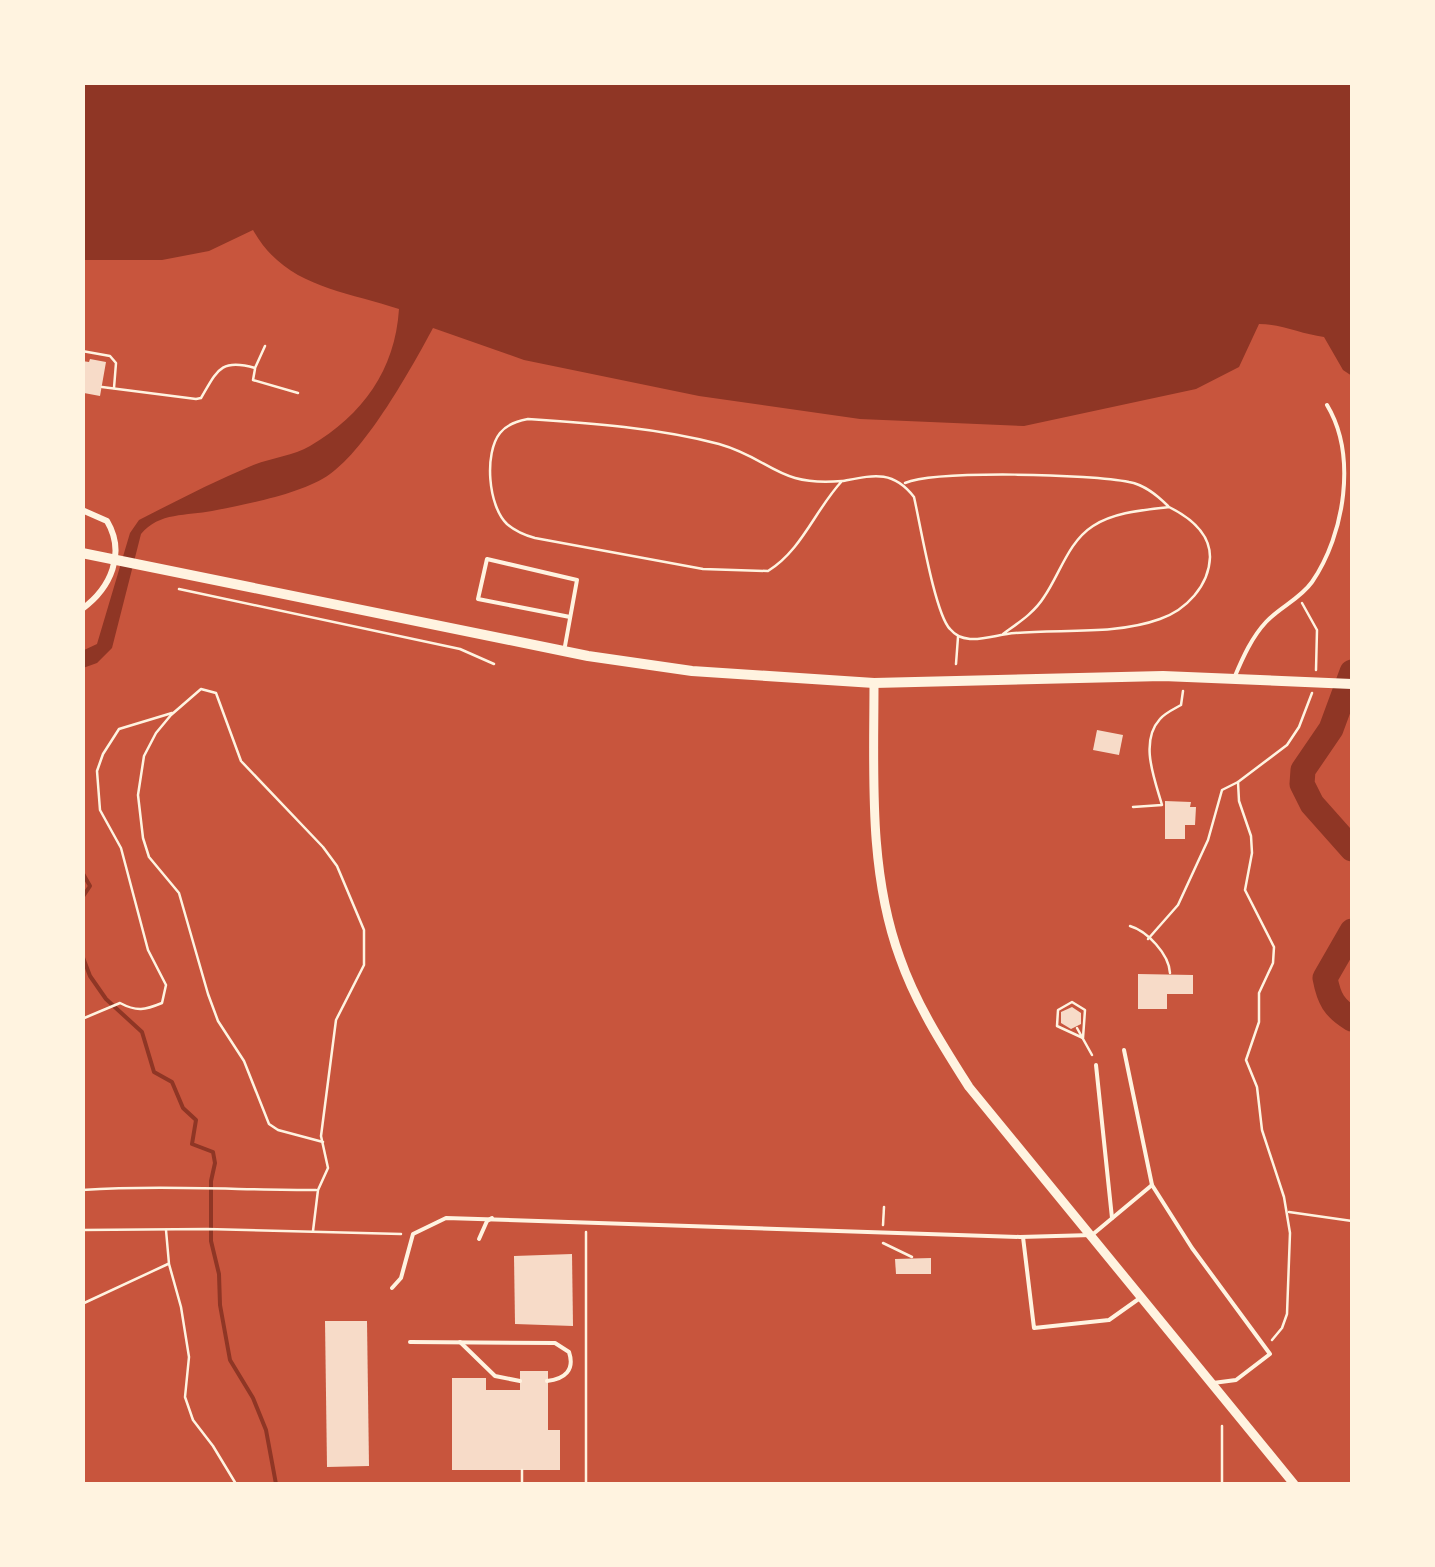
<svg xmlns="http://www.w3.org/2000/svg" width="1435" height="1567" font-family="Inter,sans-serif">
<rect width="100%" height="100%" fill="#c8553d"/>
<path fill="#8f3625" d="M83,83h1269v293l-9,-6 -19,-33c-23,-3 -43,-13 -65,-13l-20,43 -43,22 -172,37 -164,-7 -161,-23 -175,-36 -91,-32c-22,41 -66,120 -103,146 -28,20 -83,30 -118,37 -25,5 -53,1 -71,23l-29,114 -15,15 -14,5 -1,-17 15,-7 33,-111 9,-13c37,-19 74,-38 112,-54 19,-8 42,-10 59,-20 53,-31 85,-76 89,-137 -57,-19 -114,-22 -146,-79l-44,21 -47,9h-79z"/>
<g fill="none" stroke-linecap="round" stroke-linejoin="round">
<g stroke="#8f3625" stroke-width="4">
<polyline points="82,872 90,886 82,898"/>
<polyline points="82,955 90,976 106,999 142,1032 154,1072 172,1082 183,1108 196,1120 192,1144 213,1152 215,1163 211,1181 211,1241 219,1274 220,1305 230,1360 253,1398 266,1430 276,1484"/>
</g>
<g stroke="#8f3625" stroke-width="25">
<polyline points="1352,672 1331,729 1303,770 1302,784 1312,804 1352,849"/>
<path d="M1352,931l-27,47c4,21 9,30 27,41"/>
</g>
</g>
<g fill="#f7dbc8">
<polygon points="90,359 106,362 100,396 84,393 82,389 82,361 89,362"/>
<polygon points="1097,730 1123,735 1119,755 1093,750"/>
<polygon points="1165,801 1191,802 1190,807 1196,807 1195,825 1185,825 1185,839 1165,839"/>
<polygon points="1138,974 1193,975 1193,994 1167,994 1167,1009 1138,1009"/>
<polygon points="1072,1007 1081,1013 1081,1024 1071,1029 1061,1023 1061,1012"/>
<polygon points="572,1254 573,1326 515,1324 514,1256"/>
<polygon points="931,1258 931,1274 896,1274 895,1259"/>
<polygon points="325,1321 367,1321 369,1466 327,1467"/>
<polygon points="520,1371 548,1371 548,1430 560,1430 560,1470 452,1470 452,1378 486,1378 486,1390 520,1390"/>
</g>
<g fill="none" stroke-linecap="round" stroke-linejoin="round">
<g stroke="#fff3e0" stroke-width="2.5">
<polyline points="82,351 110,356 116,363 114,388"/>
<polyline points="255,369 253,380 298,393"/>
<path d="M102,387l94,12 5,-1c16,-27 19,-40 54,-30l10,-22"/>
<path d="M528,419c63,4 130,9 191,25 53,15 58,43 123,37 -27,29 -40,69 -74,90l-65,-2 -168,-31c-11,-3 -20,-7 -28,-14 -19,-18 -23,-71 -7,-91 7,-9 17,-12 28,-14z"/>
<path d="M843,481c31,-6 50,-11 71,16 6,26 21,117 36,132 6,7 11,9 20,10 15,1 30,-5 45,-6 47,-4 101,2 145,-14 26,-9 49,-33 50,-62 0,-25 -21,-40 -41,-50 -25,3 -55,5 -76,19 -25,16 -33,48 -49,71 -10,16 -26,26 -41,37"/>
<path d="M905,483c31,-13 187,-9 224,-1 16,3 28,13 39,24"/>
<polyline points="179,589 460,649 494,664"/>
<polyline points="1302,603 1317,630 1316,670"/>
<polyline points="956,664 958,637"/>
<path d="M1133,807l29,-2c-7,-25 -23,-63 -2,-86 5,-6 14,-10 21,-14l2,-14"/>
<path d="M1130,926c17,5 39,28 40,47"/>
<polyline points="1148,939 1178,905 1208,840 1222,790 1238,782"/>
<polygon points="1072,1002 1085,1010 1083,1038 1057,1026 1058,1010"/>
<path d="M82,1019l38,-16c17,9 25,7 42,0l4,-18 -18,-35 -27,-102 -21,-38 -3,-39 6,-17 16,-25 53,-16"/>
<polyline points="1077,1028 1092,1055"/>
<path d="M82,1190c78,-5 156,0 234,0"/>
<polyline points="1289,1212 1352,1221"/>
<polyline points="883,1225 884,1207"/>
<polyline points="82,1230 207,1229 401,1234"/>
<polyline points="166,1230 169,1264 181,1307 189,1357 185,1397 193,1420 213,1446 236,1484"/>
<polyline points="313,1231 318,1190 328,1168 321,1136 336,1020 364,965 364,930 337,866 323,847 241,761 216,693 201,689 171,715 156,733 144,756 138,795 143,838 149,857 179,893 208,994 218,1021 244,1061 269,1124 278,1130 323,1142"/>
<polyline points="586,1232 586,1484"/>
<polyline points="883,1243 912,1257"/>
<polyline points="82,1304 168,1264"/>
<polyline points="1272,1340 1282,1328 1287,1314 1290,1233 1284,1197 1262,1130 1257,1087 1246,1060 1259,1022 1259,993 1273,963 1274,947 1245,890 1252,853 1251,836 1239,801 1238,782 1287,745 1299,727 1312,693"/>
<polyline points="1222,1426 1222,1484"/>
<polyline points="522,1470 522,1484"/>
<polyline points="497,1484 579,1484"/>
</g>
<g stroke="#fff3e0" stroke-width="4">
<polyline points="565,646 577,580 487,559 478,599 570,617"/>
<path d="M1235,676c8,-19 17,-39 31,-54 14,-15 34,-23 46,-40 33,-48 45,-127 15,-177"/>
<polyline points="1124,1050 1152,1185"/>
<polyline points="1096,1065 1112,1218"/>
<polyline points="1023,1237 1034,1328 1109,1320 1140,1298"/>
<polyline points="479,1239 487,1221 492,1218"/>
<polyline points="392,1288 401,1278 413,1234 446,1218 1020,1237 1092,1235 1152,1185 1192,1248 1270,1354 1236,1380 1213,1383"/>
<path d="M410,1342l145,1 14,9c6,18 -4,27 -22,29"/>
<polyline points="460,1342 495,1376 520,1381"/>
</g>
<path stroke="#fff3e0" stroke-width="6" d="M82,510l25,11c19,32 4,67 -25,88"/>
<path stroke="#fff3e0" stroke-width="9" d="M874,683c0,91 -6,188 26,275 16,46 43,88 69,129l325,397"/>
<polyline stroke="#fff3e0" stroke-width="10" points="82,553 588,656 692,671 874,683 1163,676 1352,684"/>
</g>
<rect width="1435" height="1567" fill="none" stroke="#fff3e0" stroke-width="170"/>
</svg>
